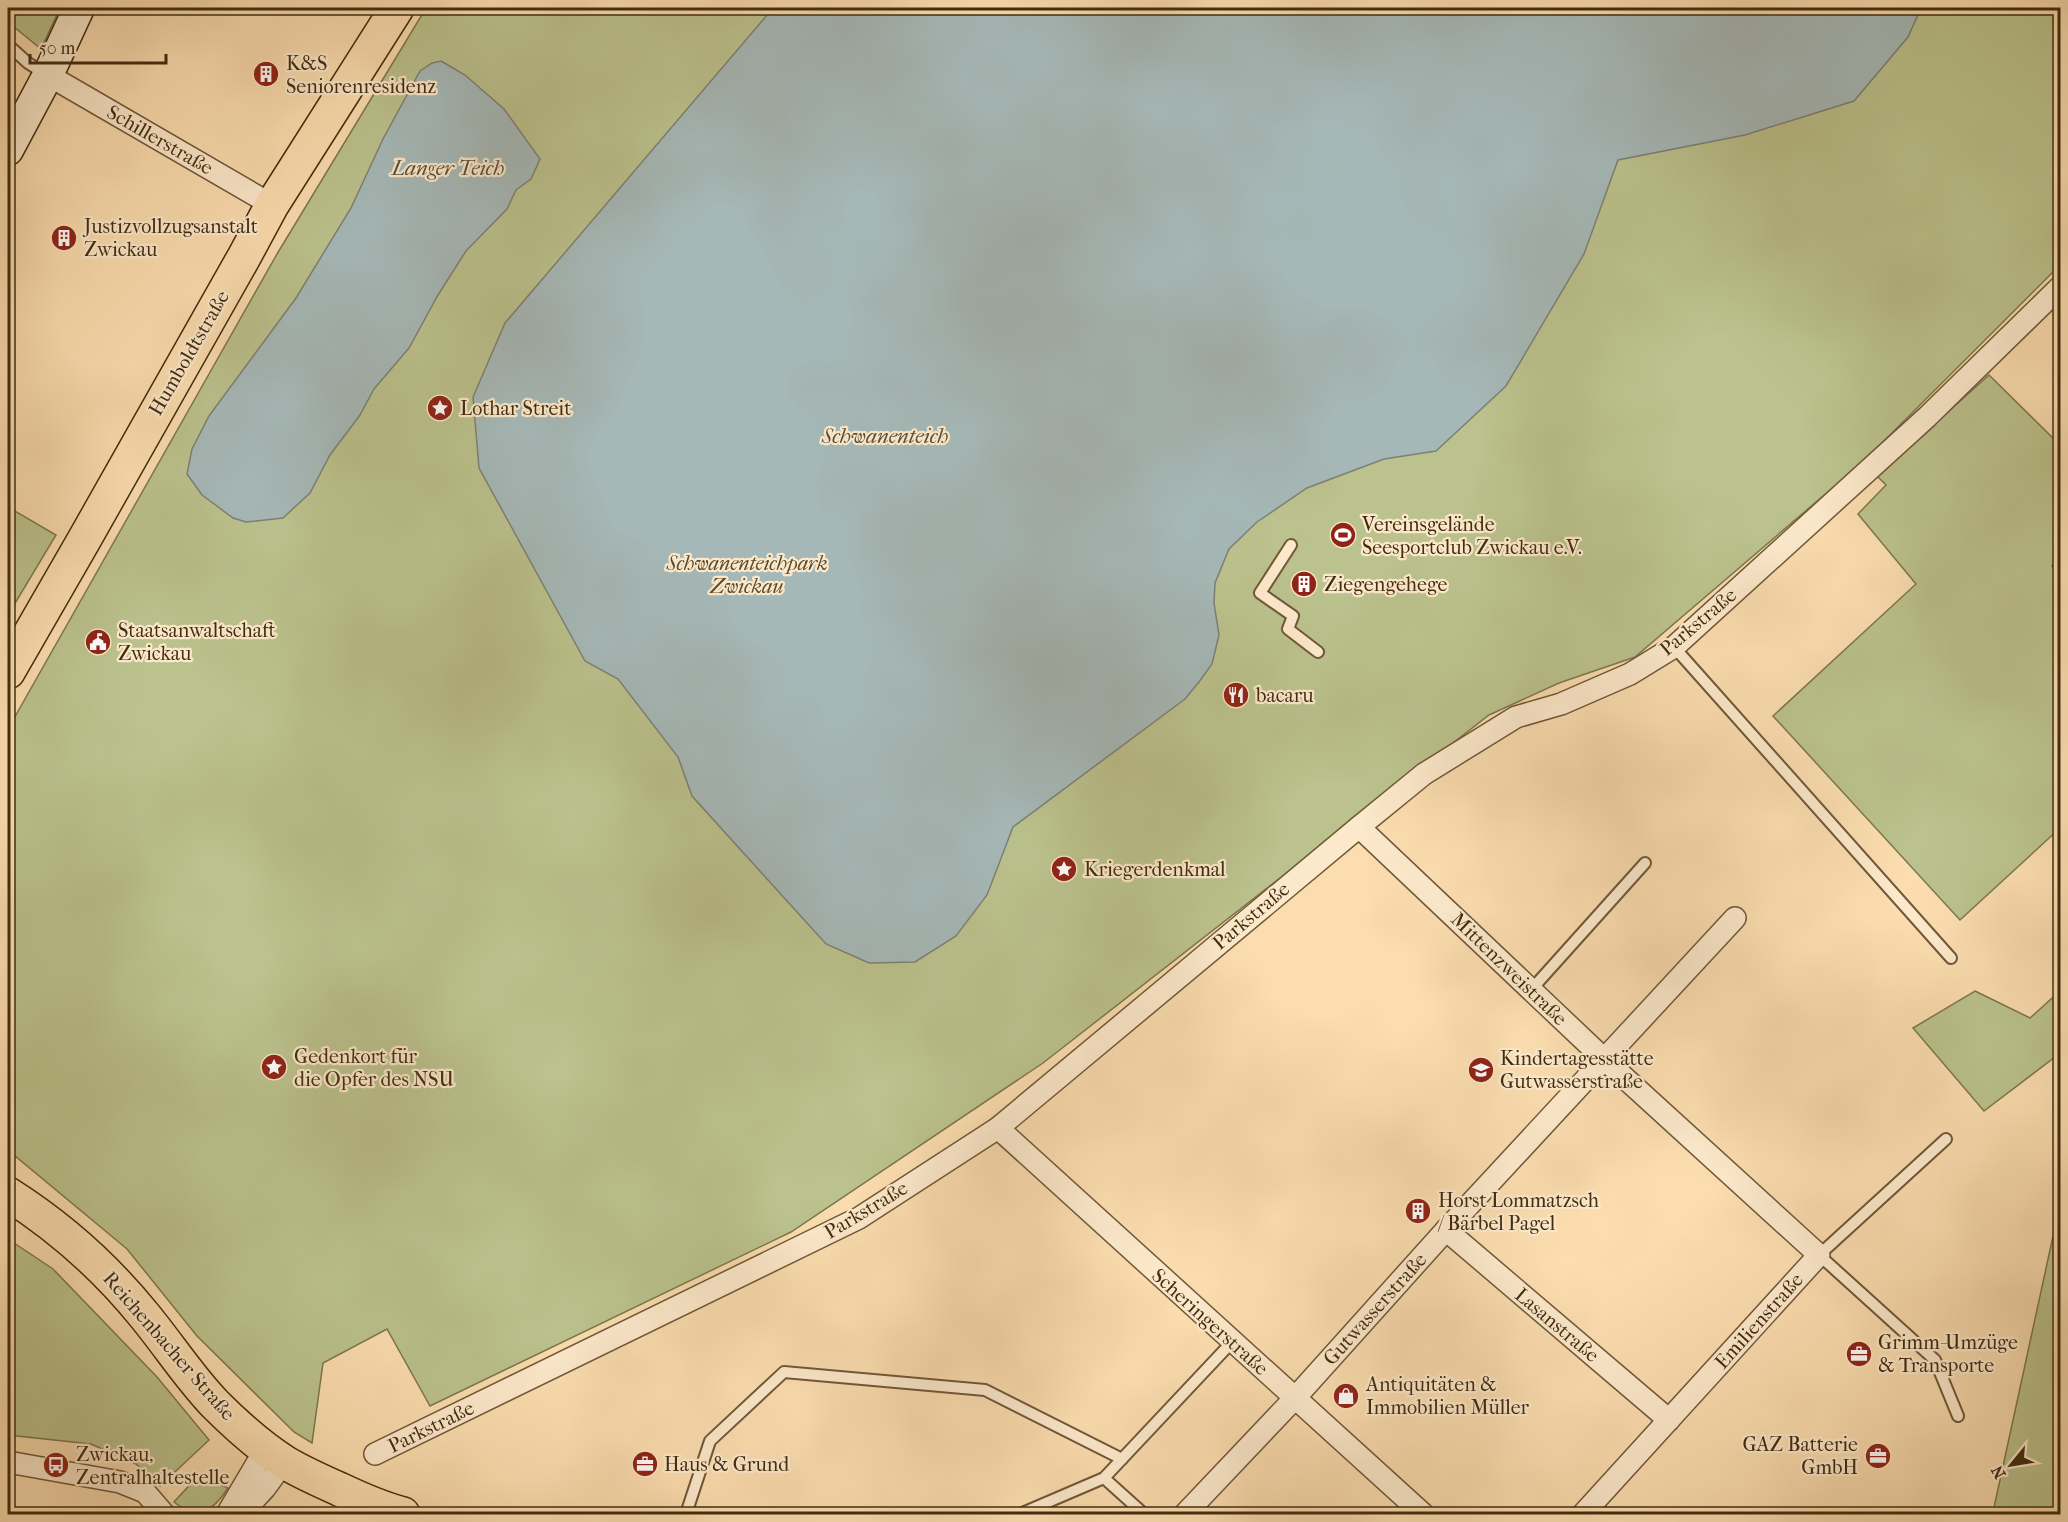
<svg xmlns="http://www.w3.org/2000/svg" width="2068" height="1522" font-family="'IM FELL French Canon',serif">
<rect width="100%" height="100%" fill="#fbddaf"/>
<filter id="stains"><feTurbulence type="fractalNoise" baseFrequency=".00333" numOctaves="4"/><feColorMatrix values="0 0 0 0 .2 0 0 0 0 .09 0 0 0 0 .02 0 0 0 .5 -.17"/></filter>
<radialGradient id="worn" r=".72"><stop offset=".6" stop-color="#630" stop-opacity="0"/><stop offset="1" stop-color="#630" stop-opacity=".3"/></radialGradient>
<g fill="#bbc28d" stroke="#7e774e" stroke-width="1.5">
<polygon points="8,8 60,8 41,49 8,22"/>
<polygon points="426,8 2060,8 2060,265 1864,461 1635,657 1559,683 1489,715 1043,1063 791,1232 430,1406 387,1329 323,1363 312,1443 294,1432 197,1336 127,1249 15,1156 8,1153 8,729 277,254"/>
<polygon points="1989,375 2060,445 2060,546 2052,566 2060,576 2060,828 1960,920 1773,716 1916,584 1858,514 1886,485 1877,476"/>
<polygon points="8,507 56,535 8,615"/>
<polygon points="1975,991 2030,1018 2060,991 2060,1061 2055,1057 1984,1111 1913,1028"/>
<polygon points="2060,1204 2060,1514 1993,1514 1995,1503"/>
<polygon points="8,1239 53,1269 157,1377 209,1440 160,1486 136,1464 91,1444 8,1435"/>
<path d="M199,1475l29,13c-15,23 -30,34 -54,14z"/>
</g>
<g fill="#a5b8b7" stroke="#7d8074" stroke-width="1.5">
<polygon points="773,8 1921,8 1908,37 1854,101 1745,135 1618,160 1584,254 1506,386 1436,451 1384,459 1307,488 1257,522 1229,549 1215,583 1214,603 1219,635 1212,664 1199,682 1185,699 1013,827 987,895 956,936 915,962 869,963 826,944 692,796 678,757 618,679 585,661 479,468 473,397 505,323"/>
<polygon points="441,61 465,75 504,109 540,159 531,179 516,190 507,209 466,251 438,295 409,348 374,389 360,415 330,455 310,493 283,518 246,522 233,518 202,495 187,474 192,449 209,416 296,298 351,208 383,139 420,71 432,63"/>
</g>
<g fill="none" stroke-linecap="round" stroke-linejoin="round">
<g stroke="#705838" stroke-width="14">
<g id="service">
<polyline points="8,45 28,63 47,75"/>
<polyline points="1291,545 1260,593 1293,616 1288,629 1318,652"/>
<polyline points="1674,647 1951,958"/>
<polyline points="1531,990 1645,863"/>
<polyline points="1946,1139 1819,1255 1935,1360 1958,1416"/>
<polyline points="1104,1478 1144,1514"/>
<polyline points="686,1514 710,1441 784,1372 985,1390 1122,1459"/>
<polyline points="1020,1514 1104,1478 1232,1342"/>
</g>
</g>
<g stroke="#705838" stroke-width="24">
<g id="minor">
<polyline points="48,75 272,205"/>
<polyline points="1359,827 1604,1059 1819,1255 1583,1514"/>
<polyline points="998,1128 1423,1514"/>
<polyline points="1446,1230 1669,1420"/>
<polyline points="375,1454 859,1218 998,1128 1359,827 1424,774 1516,717 1561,704 1630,674 1674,647 1927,417 2060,287"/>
<polyline points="8,1462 120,1482 145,1492 164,1514"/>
<polyline points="227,1514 266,1448"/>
<polyline points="241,1514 265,1488 284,1462"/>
<polyline points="1185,1514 1295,1398 1446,1230 1735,918"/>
</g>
</g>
<g stroke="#412c10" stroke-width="33">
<polyline id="secondary" points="8,150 48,75 79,8"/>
</g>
<g stroke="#412c10" stroke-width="36">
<g id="primary">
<polyline points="8,672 84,540 244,257 272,205 397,8"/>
<path d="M8,1194c52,33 97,73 136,121 24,29 45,62 71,89 21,21 45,43 71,59 17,10 35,18 53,26 21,10 41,19 64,25"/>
</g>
</g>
<use href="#service" stroke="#fce9cb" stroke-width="10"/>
<use href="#minor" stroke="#fce9cb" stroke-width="21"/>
<use href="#secondary" stroke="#fce9cb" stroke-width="30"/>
<use href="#primary" stroke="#fbddaf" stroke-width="33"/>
</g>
<defs>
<g id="building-disc" transform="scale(1.35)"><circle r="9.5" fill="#8f2418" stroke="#fce9cb"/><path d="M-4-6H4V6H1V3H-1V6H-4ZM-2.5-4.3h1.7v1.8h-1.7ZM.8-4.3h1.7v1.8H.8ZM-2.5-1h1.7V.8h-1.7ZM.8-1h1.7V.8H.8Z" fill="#fff"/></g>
<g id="sight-disc" transform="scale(1.35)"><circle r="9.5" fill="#8f2418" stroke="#fce9cb"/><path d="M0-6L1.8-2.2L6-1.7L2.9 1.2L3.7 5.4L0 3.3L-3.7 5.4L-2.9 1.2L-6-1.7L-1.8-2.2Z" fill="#fff"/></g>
<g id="stadium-disc" transform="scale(1.35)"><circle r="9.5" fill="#8f2418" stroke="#fce9cb"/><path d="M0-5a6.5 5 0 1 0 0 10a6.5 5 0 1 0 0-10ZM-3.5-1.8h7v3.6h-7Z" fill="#fff"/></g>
<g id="civic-disc" transform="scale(1.35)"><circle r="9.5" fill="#8f2418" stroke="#fce9cb"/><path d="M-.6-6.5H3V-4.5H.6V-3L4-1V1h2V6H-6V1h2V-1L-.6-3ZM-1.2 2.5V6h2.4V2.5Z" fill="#fff"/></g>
<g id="restaurant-disc" transform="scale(1.35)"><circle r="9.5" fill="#8f2418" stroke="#fce9cb"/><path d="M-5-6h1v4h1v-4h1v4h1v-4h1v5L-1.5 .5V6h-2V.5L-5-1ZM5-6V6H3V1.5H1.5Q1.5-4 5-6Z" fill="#fff"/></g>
<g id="school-disc" transform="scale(1.35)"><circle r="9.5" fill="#8f2418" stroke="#fce9cb"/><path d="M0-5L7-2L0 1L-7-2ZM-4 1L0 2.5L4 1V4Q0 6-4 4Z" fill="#fff"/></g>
<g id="office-disc" transform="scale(1.35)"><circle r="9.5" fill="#8f2418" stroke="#fce9cb"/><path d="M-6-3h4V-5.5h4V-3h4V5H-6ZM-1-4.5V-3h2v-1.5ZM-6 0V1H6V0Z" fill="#fff"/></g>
<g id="shop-disc" transform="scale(1.35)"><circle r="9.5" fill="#8f2418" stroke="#fce9cb"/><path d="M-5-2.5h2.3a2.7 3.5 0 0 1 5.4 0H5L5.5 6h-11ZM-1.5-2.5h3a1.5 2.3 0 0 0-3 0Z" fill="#fff"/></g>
<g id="bus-disc" transform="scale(1.35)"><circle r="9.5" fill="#8f2418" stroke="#fce9cb"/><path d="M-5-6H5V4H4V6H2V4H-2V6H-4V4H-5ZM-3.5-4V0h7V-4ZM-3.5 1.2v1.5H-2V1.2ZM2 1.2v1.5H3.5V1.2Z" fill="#fff"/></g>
</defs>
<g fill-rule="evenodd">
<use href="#building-disc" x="266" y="74"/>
<use href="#building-disc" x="64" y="238"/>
<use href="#sight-disc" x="440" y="408"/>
<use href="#stadium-disc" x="1343" y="535"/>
<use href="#building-disc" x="1304" y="584"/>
<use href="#civic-disc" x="98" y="642"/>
<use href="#restaurant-disc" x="1236" y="695"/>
<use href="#sight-disc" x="1064" y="869"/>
<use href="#sight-disc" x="274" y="1067"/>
<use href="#school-disc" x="1481" y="1070"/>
<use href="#building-disc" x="1418" y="1211"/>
<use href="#office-disc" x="1859" y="1354"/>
<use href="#shop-disc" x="1346" y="1396"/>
<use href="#office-disc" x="1878" y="1456"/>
<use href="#office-disc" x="645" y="1464"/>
<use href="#bus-disc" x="56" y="1465"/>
</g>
<g text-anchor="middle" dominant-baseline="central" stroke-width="4.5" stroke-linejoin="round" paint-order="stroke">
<g font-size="20" fill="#412c10" stroke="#fce9cb" text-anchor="start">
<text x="286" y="63">K&amp;S<tspan x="286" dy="23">Seniorenresidenz</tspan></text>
<text x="84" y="226">Justizvollzugsanstalt<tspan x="84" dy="23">Zwickau</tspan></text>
<text x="460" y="408">Lothar Streit</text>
<text x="1362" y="524">Vereinsgelände<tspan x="1362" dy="23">Seesportclub Zwickau e.V.</tspan></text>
<text x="1324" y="584">Ziegengehege</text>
<text x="118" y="630">Staatsanwaltschaft<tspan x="118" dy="23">Zwickau</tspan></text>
<text x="1256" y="695">bacaru</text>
<text x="1084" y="869">Kriegerdenkmal</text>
<text x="294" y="1056">Gedenkort für<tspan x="294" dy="23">die Opfer des NSU</tspan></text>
<text x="1500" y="1058">Kindertagesstätte<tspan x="1500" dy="23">Gutwasserstraße</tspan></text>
<text x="1438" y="1200">Horst Lommatzsch<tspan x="1438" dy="23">/ Bärbel Pagel</tspan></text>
<text x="1878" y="1342">Grimm-Umzüge<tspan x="1878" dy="23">&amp; Transporte</tspan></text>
<text x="1366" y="1384">Antiquitäten &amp;<tspan x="1366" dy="23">Immobilien Müller</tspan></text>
<text x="1858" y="1444" text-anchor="end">GAZ Batterie<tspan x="1858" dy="23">GmbH</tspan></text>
<text x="76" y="1454">Zwickau,<tspan x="76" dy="23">Zentralhaltestelle</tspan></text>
<text x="664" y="1464">Haus &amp; Grund</text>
</g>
<g font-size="20" fill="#412c10" stroke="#fce9cb">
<text transform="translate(160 140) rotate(30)">Schillerstraße</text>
<text transform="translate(189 353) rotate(-60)">Humboldtstraße</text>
<text transform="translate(1698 622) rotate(-40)">Parkstraße</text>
<text transform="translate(1251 916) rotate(-40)">Parkstraße</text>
<text transform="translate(1509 969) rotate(44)">Mittenzweistraße</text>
<text transform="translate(866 1210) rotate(-31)">Parkstraße</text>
<text transform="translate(1375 1309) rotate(-48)">Gutwasserstraße</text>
<text transform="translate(1759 1321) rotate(-48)">Emilienstraße</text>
<text transform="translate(1210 1322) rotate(42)">Scheringerstraße</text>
<text transform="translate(1557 1325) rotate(40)">Lasanstraße</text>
<text transform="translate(169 1346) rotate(49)">Reichenbacher Straße</text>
<text transform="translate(431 1427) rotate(-26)">Parkstraße</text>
</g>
<g font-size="20" font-style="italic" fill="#594a29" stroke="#fce9cb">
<text x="747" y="563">Schwanenteichpark<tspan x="747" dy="23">Zwickau</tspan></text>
</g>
<g font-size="21" font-style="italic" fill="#5a4f3a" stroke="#fce9cb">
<text x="448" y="168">Langer Teich</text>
<text x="885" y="436">Schwanenteich</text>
</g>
</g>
<rect width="2068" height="1522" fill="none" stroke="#fbddaf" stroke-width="30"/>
<rect x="9" y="9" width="2050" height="1504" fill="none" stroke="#412c10" stroke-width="3"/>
<rect x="15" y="15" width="2038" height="1492" fill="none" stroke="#412c10" stroke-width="1.5"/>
<g transform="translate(2011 1465) rotate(240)" stroke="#fce9cb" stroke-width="4.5" paint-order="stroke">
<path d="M0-4.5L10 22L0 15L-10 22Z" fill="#412c10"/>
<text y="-9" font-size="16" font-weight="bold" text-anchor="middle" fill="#412c10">N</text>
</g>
<path d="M30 54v9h136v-9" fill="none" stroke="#412c10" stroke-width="3"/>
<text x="39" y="54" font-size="18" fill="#412c10" stroke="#fce9cb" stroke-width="4.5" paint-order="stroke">50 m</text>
<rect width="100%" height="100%" filter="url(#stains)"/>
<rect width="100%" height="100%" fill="url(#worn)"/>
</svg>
